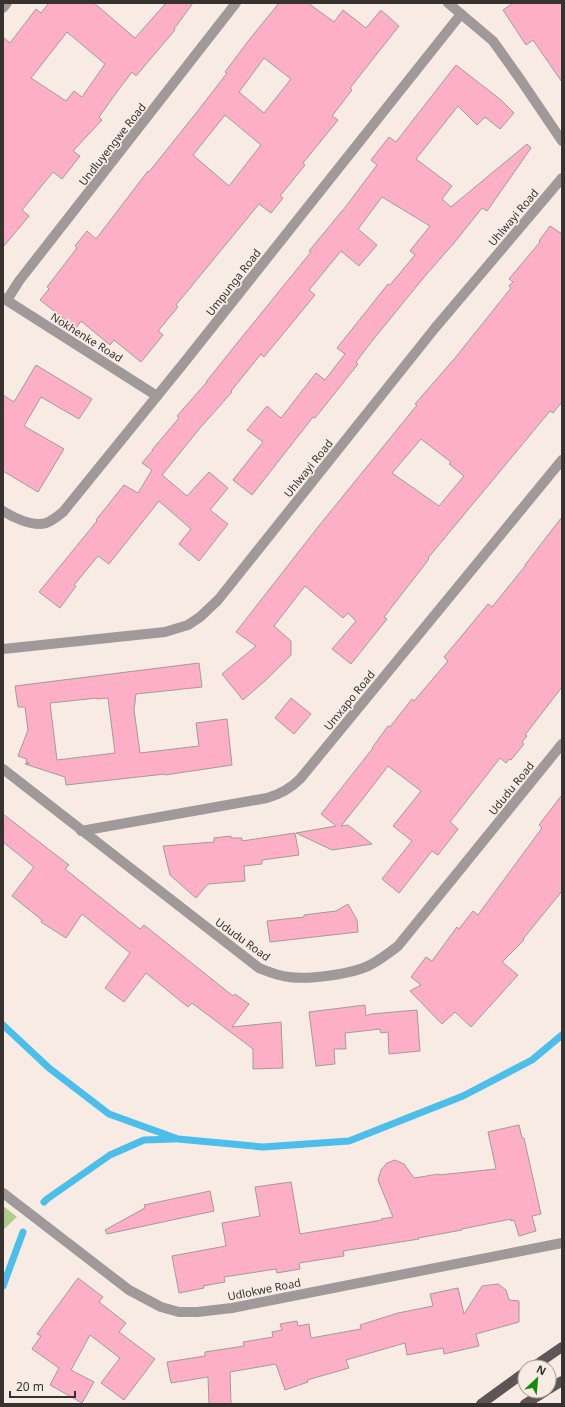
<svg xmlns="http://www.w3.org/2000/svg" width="565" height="1407" font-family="'Noto Sans',sans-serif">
<rect width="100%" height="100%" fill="#f7ebe4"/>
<polygon fill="#adcd8b" points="3,1206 17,1217 3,1230"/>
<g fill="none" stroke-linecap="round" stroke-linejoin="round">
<g stroke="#4dbdea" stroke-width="7">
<polyline points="3,1025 49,1068 109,1114 178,1139 263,1147 349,1141 463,1096 532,1060 562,1035"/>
<polyline points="44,1202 47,1199 110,1155 144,1140 174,1139"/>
<polyline points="3,1286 23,1232"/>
</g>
</g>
<g fill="#fdafc7" stroke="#a6999c" fill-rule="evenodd">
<path d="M49,3h45l41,35 31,-35h27l-19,26 1,1 -39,46 -4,-4 -13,17 -20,28 3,3 -29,31 7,5 -18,23 -9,-7 -31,38 7,6 -26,31v-210l7,6 26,-34 5,4zM67,32l38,32 -23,33 -8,-6 -8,10 -35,-23z"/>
<path d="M279,3h29l26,19 9,-12 23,18 15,-18 18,16 -49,62 2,2 -20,26 6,4 -35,43 2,2 -25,31 3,2 -12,15 -12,-9 -83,101 2,2 -20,24 5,4 -22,27 -27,-22 -4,5 -29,-24 -5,7 -36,-28 9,-11 -2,-2 30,-39 -2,-2 12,-15 9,8 52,-68 1,1 48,-60 30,-39 -2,-1 24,-32zM264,58l27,21 -27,34 -25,-21zM225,115l36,30 -32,41 -36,-31z"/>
<polygon points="513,3 562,3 562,82 533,40 526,45 503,10"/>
<polygon points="456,65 501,100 514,113 500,129 485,117 477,125 458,106 416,159 452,186 442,199 451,207 527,144 531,148 487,211 482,208 454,243 425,276 372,341 356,362 358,364 315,418 313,417 252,495 233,480 263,442 247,430 267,406 281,418 316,373 325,380 345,354 337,348 388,284 390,285 415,255 410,251 430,226 382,197 358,229 377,245 359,266 341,251 309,290 315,295 264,357 261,354 231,391 232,392 200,428 162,475 187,496 209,472 228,488 210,510 228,524 199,561 179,544 191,529 159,501 109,564 98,556 74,585 76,586 60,608 39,592 97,521 96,520 124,485 138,493 152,470 142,463 153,450 152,450 179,418 177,416 207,382 206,382 234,347 311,252 309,251 347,205 377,165 371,160 389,137 396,142"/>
<path d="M550,226l12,8v168l-9,11 -3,-2 -122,147 1,1 -45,58 3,2 -36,45 -19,-15 24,-28 -8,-8 -5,5 -38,-32 -31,40 17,15v14l-25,25 -23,20 -21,-26 34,-28 -20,-14 82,-105 99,-122 -2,-1 40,-46 56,-70 -2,-2 4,-4 -4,-3 31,-37 -1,-1zM421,439l30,23 -2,2 15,12 -25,30 -47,-33z"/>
<polygon points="36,365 92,399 79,419 41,397 24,426 64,449 38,492 3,471 3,395 14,402"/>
<polygon points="562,517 562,687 525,735 527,736 522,742 524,744 511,760 509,759 506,763 500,758 450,822 458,829 438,855 432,851 399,893 382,879 412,841 393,826 421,791 388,766 361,801 341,826 348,825 372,844 332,850 296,833 336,826 321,814 373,748 372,748 388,726 390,727 412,699 414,701 448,661 444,657 460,638 488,604 492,607 526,565 525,565"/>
<path d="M199,663l3,24 -66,7 -2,16 6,43 59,-7 -3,-23 31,-4 5,46 -67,10v-1l-99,11 -1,-8 -40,-13 4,-1 -3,-1 1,-3 -9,-3 10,-26 -3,-23h-7l-3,-21zM97,698v1l11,-1 7,55 -58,7 -7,-57z"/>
<polygon points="291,698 311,714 294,734 275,718"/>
<polygon points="562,795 562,891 523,939 524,940 502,962 518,975 471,1027 455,1012 442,1024 410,991 421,985 411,977 426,957 432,961 457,927 459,929 473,911 478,915 542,828 539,825"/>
<polygon points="3,814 69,865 65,869 140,929 144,925 233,996 235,994 249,1004 232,1027 281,1022 283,1068 253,1069 253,1049 192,1003 188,1007 146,973 124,1002 105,988 130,953 82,914 66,938 41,922 42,920 12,896 34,867 3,842"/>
<polygon points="295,833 299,855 262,860 262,864 244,866 245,881 208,884 196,898 170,875 163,846 214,842 214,838 231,836 231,838 242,838 242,841"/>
<polygon points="348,904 357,920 358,932 270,942 267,921 304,917 304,915 336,911"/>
<polygon points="365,1005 366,1016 371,1014 417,1010 420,1051 389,1054 388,1032 381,1033 380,1029 345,1033 346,1049 334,1049 335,1064 316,1066 309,1012"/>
<polygon points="519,1125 522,1138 524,1138 541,1214 532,1216 536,1231 519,1236 514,1220 511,1221 511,1219 462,1229 462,1230 418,1238 419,1239 343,1251 344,1256 299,1263 300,1269 277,1273 276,1269 224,1277 225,1282 203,1286 204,1288 179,1293 172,1256 226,1246 222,1223 260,1216 255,1187 291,1182 300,1234 382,1220 381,1219 393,1217 378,1180 381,1170 387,1163 395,1160 404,1164 414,1178 439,1174 439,1175 496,1169 488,1132"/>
<polygon points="210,1191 214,1211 107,1234 105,1230 145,1208 144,1205"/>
<polygon points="78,1278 103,1297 99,1302 126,1323 119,1332 155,1359 124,1400 101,1383 120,1358 90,1335 71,1370 94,1382 82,1403 50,1385 59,1368 32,1349 41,1336 37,1334"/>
<polygon points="498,1284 506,1290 509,1300 519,1301 519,1322 476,1334 479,1346 444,1354 443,1348 407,1355 405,1343 346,1360 349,1368 307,1380 308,1382 285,1390 276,1364 230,1372 231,1404 209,1404 208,1377 171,1383 167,1362 205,1356 205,1352 244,1346 243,1342 273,1337 272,1332 282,1330 280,1324 297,1321 298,1326 309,1324 311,1338 361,1329 360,1325 398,1313 433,1306 430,1294 458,1288 464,1314 482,1286"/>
</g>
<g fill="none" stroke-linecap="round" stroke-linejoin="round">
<g stroke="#a0999a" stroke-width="10">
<polyline points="448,3 493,41 520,79 562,141"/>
<polyline points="3,8 7,3"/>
<polyline points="3,298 157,396"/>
<polyline points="7,300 19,281 236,3"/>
<path d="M3,511c11,7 30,16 43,12 6,-2 12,-7 17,-11l120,-148 278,-350"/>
<polyline points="3,649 165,632 188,625 200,617 218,600 435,328 562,178"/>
<path d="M3,769l256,199c10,4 19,8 30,9 19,3 64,-3 81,-12 10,-5 19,-12 28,-19l164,-202"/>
<path d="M81,831l186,-33c14,-4 23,-9 33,-19l262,-319"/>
<polyline points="3,1193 129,1290 161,1307 179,1312 197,1312 232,1308 562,1243"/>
</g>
<g stroke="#5f5557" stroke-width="10">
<polyline points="533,1367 562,1347"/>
<polyline points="549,1389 562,1381"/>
<polyline points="481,1404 525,1372"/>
<polyline points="525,1404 546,1391"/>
</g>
</g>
<g text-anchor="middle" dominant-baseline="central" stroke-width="3.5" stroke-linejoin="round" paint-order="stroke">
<g font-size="11" fill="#37322f" stroke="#f7ebe4">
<text transform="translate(112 144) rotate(-52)">Undluyengwe Road</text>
<text transform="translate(513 217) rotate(-50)">Uhlwayi Road</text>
<text transform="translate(233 282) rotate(-52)">Umpunga Road</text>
<text transform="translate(87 337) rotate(32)">Nokhenke Road</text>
<text transform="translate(308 468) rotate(-51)">Uhlwayi Road</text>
<text transform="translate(349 700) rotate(-51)">Umxapo Road</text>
<text transform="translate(511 788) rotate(-51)">Ududu Road</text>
<text transform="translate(243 939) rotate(36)">Ududu Road</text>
<text transform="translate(264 1289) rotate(-11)">Udlokwe Road</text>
</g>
</g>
<rect width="565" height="1407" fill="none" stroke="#37322f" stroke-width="8"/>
<g transform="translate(537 1379) rotate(26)"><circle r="19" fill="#f7ebe4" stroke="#aaa19c"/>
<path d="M0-3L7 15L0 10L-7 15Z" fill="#178a0d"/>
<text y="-6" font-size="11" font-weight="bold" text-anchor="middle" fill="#37322f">N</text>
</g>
<path d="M10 1391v6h65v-6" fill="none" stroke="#37322f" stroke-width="2"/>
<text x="16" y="1391" font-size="12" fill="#37322f" stroke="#f7ebe4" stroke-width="3" paint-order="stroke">20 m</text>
</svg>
